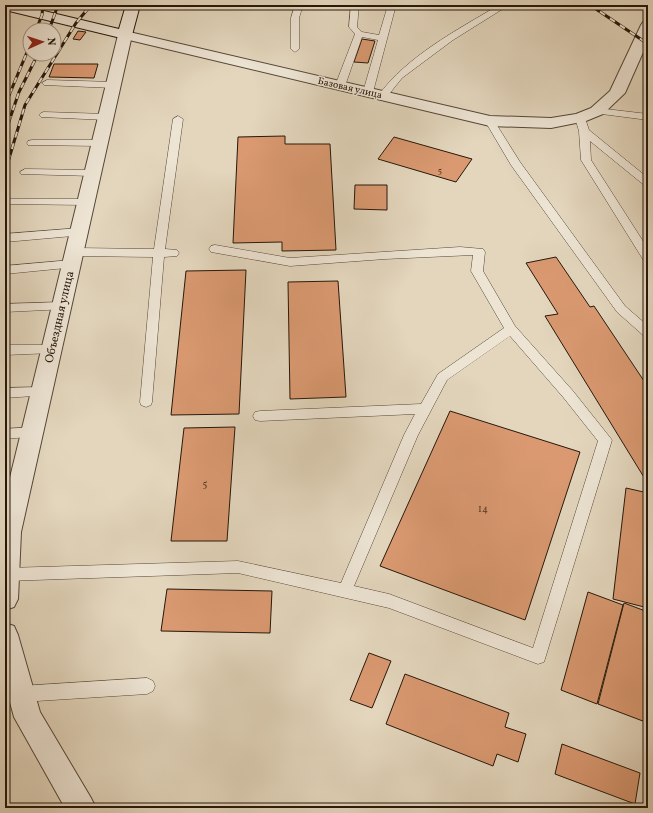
<svg xmlns="http://www.w3.org/2000/svg" width="653" height="813" font-family="Vollkorn,serif">
<rect width="100%" height="100%" fill="#e3d6bd"/>
<filter id="stains"><feTurbulence type="fractalNoise" baseFrequency=".005" numOctaves="4"/><feColorMatrix values="0 0 0 0 .2 0 0 0 0 .09 0 0 0 0 .02 0 0 0 .5 -.17"/></filter>
<radialGradient id="worn" r=".72"><stop offset=".6" stop-color="#630" stop-opacity="0"/><stop offset="1" stop-color="#630" stop-opacity=".3"/></radialGradient>
<g fill="#da9971" stroke="#26170a">
<polygon points="78,31 86,32 80,40 73,39"/>
<polygon points="362,39 375,41 368,63 354,62"/>
<polygon points="54,64 98,64 94,78 49,77"/>
<polygon points="285,136 285,144 330,144 336,250 282,251 282,242 233,243 238,137"/>
<polygon points="394,137 472,159 456,182 378,159"/>
<polygon points="355,185 387,185 387,210 354,209"/>
<polygon points="556,257 590,307 594,306 648,387 648,479 645,479 545,316 558,314 526,263"/>
<polygon points="246,270 239,414 171,415 186,271"/>
<polygon points="338,281 346,397 290,399 288,282"/>
<polygon points="450,411 580,452 525,620 380,566"/>
<polygon points="235,427 227,541 171,541 184,428"/>
<polygon points="626,488 648,493 648,608 613,599"/>
<polygon points="167,589 272,591 270,633 161,631"/>
<polygon points="588,592 623,605 597,704 561,690"/>
<polygon points="624,603 648,612 648,723 598,704"/>
<polygon points="369,653 391,661 372,708 350,700"/>
<polygon points="405,674 509,713 505,727 526,734 518,762 497,754 493,766 386,724"/>
<polygon points="562,744 640,773 635,804 555,774"/>
</g>
<g fill="none" stroke-linecap="round" stroke-linejoin="round">
<g stroke="#554737" stroke-width="1">
<g id="service">
<polygon points="295,5 303,5 299,18 299,49 295,52 291,49 291,18"/>
<polygon points="351,5 359,5 357,27 362,32 379,35 388,5 396,5 373,92 368,95 363,92 378,40 362,37 345,86 340,89 335,86 355,34 349,27"/>
<path d="M499,5h10l-56,35 -51,38 -16,20h-6l-2,-2c29,-40 79,-66 121,-91z"/>
<polygon points="47,80 114,82 119,85 114,88 44,85 42,83"/>
<polygon points="597,108 648,114 648,120 594,113 592,111"/>
<polygon points="44,112 107,114 112,117 107,120 41,117 39,115 41,113"/>
<polygon points="580,115 585,118 589,130 648,178 648,186 644,185 590,141 591,160 648,249 648,262 644,261 581,160 579,131 575,118"/>
<polygon points="178,116 183,119 165,249 177,250 179,253 177,256 164,257 152,402 151,405 146,407 141,405 140,402 153,257 75,256 71,255 69,252 71,249 75,248 154,249 173,119"/>
<polygon points="490,118 493,119 520,162 625,306 648,326 648,337 644,336 617,312 511,165 485,121"/>
<polygon points="32,140 100,140 105,143 100,146 28,145 27,143 28,141"/>
<polygon points="25,169 93,170 98,173 93,176 21,174 20,172"/>
<polygon points="9,199 87,199 92,202 87,205 5,204 5,200"/>
<polygon points="80,228 84,229 86,232 84,235 5,242 5,234"/>
<path d="M215,245l75,13 170,-11 23,2 2,3 -2,19 32,55 58,65 39,49 -68,222 -6,2 -149,-56 -151,-35 -233,8v-12l2,-1 231,-7 103,22 63,-148 11,-21 -155,7 -5,-1 -2,-4 2,-4 5,-1 161,-7 17,-30 66,-46 -33,-57 2,-16 -88,4 -95,7 -79,-14 -2,-3 2,-3zM510,336l53,61 35,44 -65,207 -144,-54 -35,-8 64,-151 29,-55z"/>
<polygon points="72,260 76,261 78,264 76,267 5,274 5,266"/>
<polygon points="62,302 66,303 68,306 66,309 5,312 5,304"/>
<polygon points="5,345 52,345 56,346 58,349 56,352 52,353 5,355"/>
<polygon points="42,387 47,389 48,392 47,395 5,398 5,388"/>
<polygon points="33,427 38,428 40,432 38,436 5,439 5,429"/>
<polygon points="147,678 153,681 155,686 153,691 147,694 21,702 15,699 13,694 15,689 21,686"/>
</g>
</g>
<g stroke="#554737" stroke-width="2">
<g id="minor">
<polygon points="125,31 130,32 132,35 21,532 18,599 14,607 5,610 5,498 118,35 120,32"/>
<polygon points="5,623 14,626 18,635 40,712 91,798 96,808 65,808 14,717 5,684"/>
</g>
</g>
<g stroke="#554737" stroke-width="2">
<polygon id="tertiary" points="648,21 648,41 625,93 603,114 586,121 551,128 490,126 125,39 120,38 118,35 120,32 125,31 490,116 551,118 576,114 591,108 610,91 641,25 643,22"/>
</g>
<g stroke="#26170a" stroke-width="2">
<polygon id="secondary" points="5,5 19,5 119,29 126,5 140,5 132,35 130,38 125,39 5,10"/>
</g>
<use href="#service" fill="#ede4d4" fill-rule="evenodd"/>
<use href="#minor" fill="#ede4d4" fill-rule="evenodd"/>
<use href="#tertiary" fill="#ede4d4" fill-rule="evenodd"/>
<use href="#secondary" fill="#ede4d4" fill-rule="evenodd"/>
<g stroke="#26170a" stroke-width="3">
<g id="rail">
<polyline points="590,5 648,44"/>
<polyline points="36,30 42,15 43,5"/>
<polyline points="49,30 58,5"/>
<polyline points="5,105 30,45"/>
<polyline points="5,133 19,92 38,54"/>
<polyline points="5,172 25,105 76,23 91,5"/>
</g>
</g>
<use href="#rail" stroke="#ede4d4" stroke-width="2" stroke-dasharray="6" stroke-linecap="butt"/>
</g>
<g text-anchor="middle" dominant-baseline="central" stroke-width="3" stroke-linejoin="round" paint-order="stroke">
<g font-size="9" fill="#533824">
<text x="440" y="170">5</text>
</g>
<g font-size="10" fill="#26170a" stroke="#ede4d4">
<text transform="translate(350 88) rotate(13)">Базовая улица</text>
</g>
<g font-size="10" fill="#533824">
<text x="205" y="484">5</text>
<text x="483" y="509">14</text>
</g>
<g font-size="12" fill="#26170a" stroke="#ede4d4">
<text transform="translate(60 317) rotate(-77)">Объездная улица</text>
</g>
</g>
<rect width="653" height="813" fill="none" stroke="#e3d6bd" stroke-width="20"/>
<rect x="6" y="6" width="641" height="801" fill="none" stroke="#26170a" stroke-width="2"/>
<rect x="10" y="10" width="633" height="793" fill="none" stroke="#26170a"/>
<g transform="translate(42 42) rotate(87)"><circle r="19" fill="#ede4d4" stroke="#9d9283"/>
<path d="M0-3L7 15L0 10L-7 15Z" fill="#8f2418"/>
<text y="-6" font-size="11" font-weight="bold" text-anchor="middle" fill="#26170a">N</text>
</g>
<rect width="100%" height="100%" filter="url(#stains)"/>
<rect width="100%" height="100%" fill="url(#worn)"/>
</svg>
